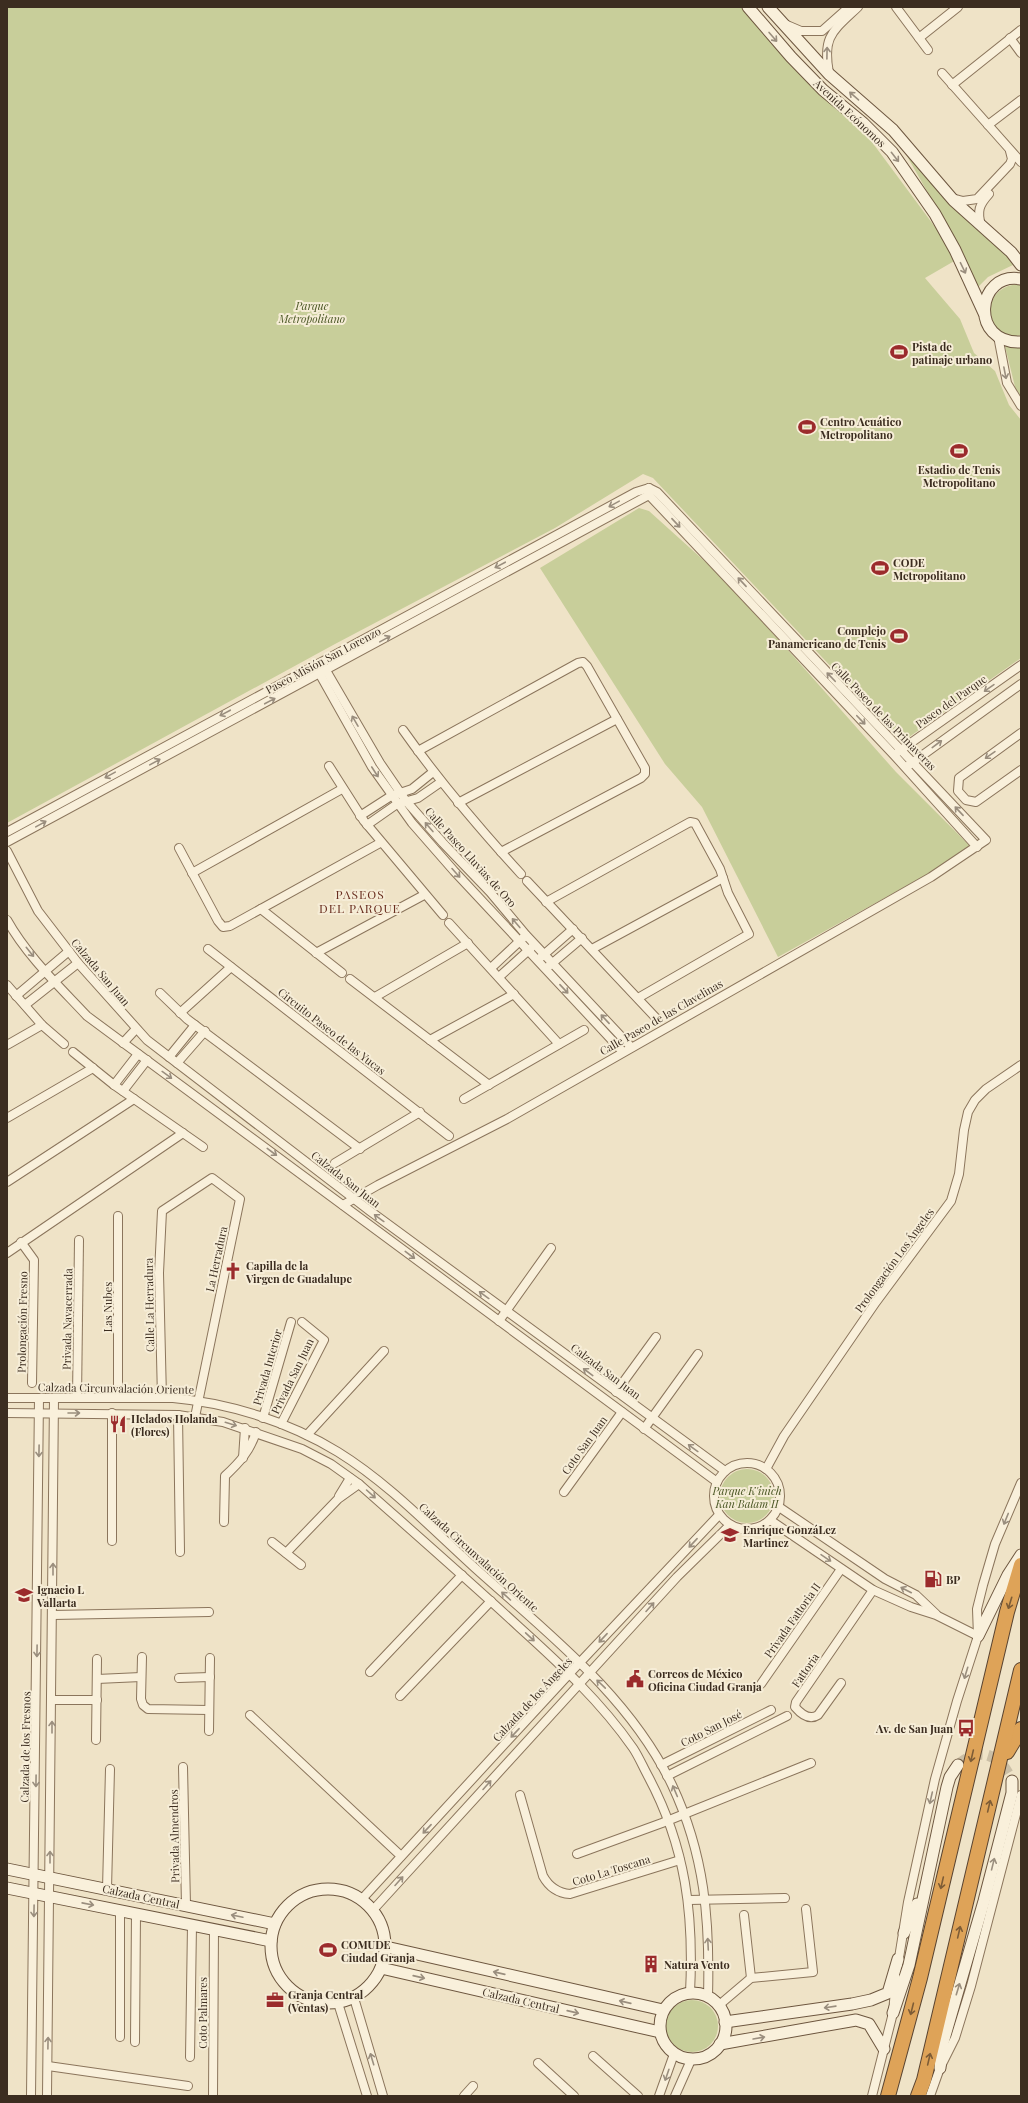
<svg xmlns="http://www.w3.org/2000/svg" width="1028" height="2103" font-family="'Playfair Display',serif">
<rect width="100%" height="100%" fill="#efe3c7"/>
<g fill="#c8ce9a">
<polygon points="7,7 744,7 866,134 938,231 956,260 925,278 960,319 974,353 995,371 1009,405 1021,420 1021,658 902,742 653,478 643,474 555,528 335,644 7,823"/>
<polygon points="903,149 1015,264 988,277 975,290 945,223"/>
<path d="M1018,284l3,1v50c-33,9 -46,-47 -3,-51z"/>
<polygon points="1004,342 1021,345 1021,399 1017,395"/>
<polygon points="639,508 649,511 710,566 748,605 896,772 973,849 778,957 702,807 665,764 540,568"/>
<circle cx="747" cy="1496" r="27"/>
<circle cx="692" cy="2026" r="26"/>
</g>
<g fill="none" stroke-linecap="round" stroke-linejoin="round">
<path stroke="#cbbfa6" stroke-width="11" stroke-dasharray="11 5.5" stroke-linecap="butt" d="M958,1765c23,-21 43,-9 54,16"/>
<g stroke="#8b755c" stroke-width="10">
<g id="street">
<polyline points="896,7 928,50"/>
<polyline points="787,25 801,31 822,31 849,7"/>
<polyline points="919,38 958,7"/>
<polyline points="1010,38 1021,53"/>
<path d="M829,73c-7,-37 4,-42 29,-66"/>
<polyline points="942,73 1021,162"/>
<polyline points="952,85 1021,30"/>
<polyline points="988,125 1021,100"/>
<polyline points="952,198 963,201 977,199 1010,164 1012,159 1010,151"/>
<path d="M981,225c-4,-14 -2,-20 8,-31"/>
<polyline points="998,336 1007,383 1021,406"/>
<polyline points="649,495 894,755 977,847"/>
<polyline points="324,667 380,763 406,801 443,843 490,892 526,935 631,1047"/>
<polyline points="318,671 372,767 412,823 454,871 623,1052"/>
<path d="M403,730c36,51 76,98 118,144"/>
<polyline points="1021,733 959,778 958,791 966,800 976,802 1021,770"/>
<polyline points="418,751 578,663 583,662 587,666 645,768 645,774 641,778 501,852"/>
<polyline points="898,752 1021,665"/>
<polyline points="909,765 1021,684"/>
<polyline points="329,766 364,821 443,915"/>
<polyline points="458,803 617,719"/>
<polyline points="360,816 391,796 412,789 433,772"/>
<polyline points="367,825 397,804 418,798 441,782"/>
<polyline points="7,832 636,492 649,488"/>
<polyline points="7,842 649,495"/>
<polyline points="179,848 218,921 223,927 230,926 380,843"/>
<polyline points="7,851 38,911 78,963 147,1040 370,1211 725,1471"/>
<polyline points="192,873 342,789"/>
<polyline points="527,881 656,1018"/>
<polyline points="546,902 690,822 695,823 720,869 728,893 749,934 638,998"/>
<polyline points="261,909 342,973"/>
<path d="M7,920c20,36 52,66 80,96l630,466"/>
<polyline points="449,923 559,1044"/>
<polyline points="208,949 449,1136"/>
<polyline points="592,949 723,878"/>
<polyline points="316,953 424,895"/>
<polyline points="540,958 573,929"/>
<polyline points="549,966 582,938"/>
<polyline points="491,968 523,938"/>
<polyline points="499,977 531,948"/>
<polyline points="350,979 489,1085"/>
<polyline points="7,985 42,1025 64,1044"/>
<polyline points="160,993 187,1019 360,1149"/>
<polyline points="16,996 69,951"/>
<polyline points="375,997 468,943"/>
<polyline points="25,1005 78,963"/>
<polyline points="180,1013 231,967"/>
<polyline points="430,1040 514,994"/>
<polyline points="123,1043 136,1029"/>
<polyline points="7,1045 42,1025"/>
<polyline points="73,1052 114,1085 203,1147"/>
<polyline points="169,1057 195,1025"/>
<polyline points="177,1063 205,1031"/>
<polyline points="114,1085 138,1054"/>
<polyline points="123,1091 147,1060"/>
<polyline points="464,1099 584,1030"/>
<polyline points="7,1118 93,1068"/>
<polyline points="335,1163 420,1112"/>
<polyline points="7,1182 134,1099"/>
<polyline points="343,1205 378,1185 507,1119 931,877 986,840 657,492 649,488"/>
<polyline points="118,1216 118,1398"/>
<polyline points="21,1242 34,1260 32,1383"/>
<polyline points="7,1253 183,1133"/>
<polyline points="499,1321 551,1248"/>
<polyline points="616,1392 656,1337"/>
<path d="M7,1398h166c57,5 116,24 165,54 50,31 92,75 136,115 72,65 155,128 198,218 33,70 38,135 36,212"/>
<polyline points="77,1398 79,1240"/>
<polyline points="162,1398 159,1273 162,1211 212,1178 240,1199 195,1417"/>
<path d="M7,1413l171,2 45,7 79,27 29,15 28,20c53,47 107,94 160,143 41,37 82,75 114,121 6,9 10,19 15,28 38,71 46,139 42,217"/>
<polyline points="178,1415 180,1552"/>
<polyline points="263,1418 291,1322"/>
<polyline points="281,1424 324,1340 302,1322"/>
<polyline points="644,1429 698,1354"/>
<polyline points="307,1435 384,1351"/>
<polyline points="243,1458 245,1428"/>
<circle cx="747" cy="1496" r="33"/>
<polyline points="766,1469 784,1436 876,1302 951,1201 959,1174 964,1130 968,1112 975,1100 986,1089 1021,1065"/>
<polyline points="564,1492 622,1412"/>
<polyline points="339,1496 350,1478"/>
<polyline points="779,1507 885,1579 916,1595 936,1614"/>
<polyline points="770,1520 873,1590 911,1607 936,1615 978,1636"/>
<path d="M224,1522l1,-46c15,-14 25,-25 31,-44"/>
<polyline points="112,1541 112,1413"/>
<polyline points="272,1542 301,1565"/>
<polyline points="286,1553 338,1499 359,1484"/>
<polyline points="53,1615 209,1612"/>
<polyline points="142,1657 141,1699 143,1705 148,1709 209,1710"/>
<polyline points="370,1672 462,1575"/>
<polyline points="179,1678 210,1677"/>
<polyline points="97,1679 141,1677"/>
<path d="M841,1683l-23,32c-9,6 -17,-1 -23,-8l1,-5 77,-112"/>
<polyline points="761,1684 841,1569"/>
<polyline points="400,1696 491,1601"/>
<polyline points="52,1700 97,1700"/>
<polyline points="250,1715 401,1856"/>
<polyline points="209,1731 210,1658"/>
<polyline points="96,1740 97,1659"/>
<polyline points="661,1765 771,1710"/>
<polyline points="183,1767 186,1905"/>
<polyline points="667,1776 787,1716"/>
<path d="M520,1795l23,81c6,11 14,17 27,18l110,-34"/>
<polyline points="577,1854 662,1823 811,1763"/>
<polyline points="107,1889 110,1769"/>
<polyline points="362,1899 570,1673 719,1515"/>
<polyline points="689,1900 785,1898"/>
<polyline points="120,1910 120,2037"/>
<polyline points="373,1910 677,1577 730,1525"/>
<polyline points="744,1915 751,1978"/>
<polyline points="898,1964 908,1902 935,1779 957,1701 978,1636 977,1609 983,1585 995,1544 1021,1483"/>
<polyline points="354,1998 383,2096"/>
<polyline points="338,2003 367,2096"/>
<polyline points="718,2006 751,1978 813,1972 806,1909"/>
<polyline points="135,2042 136,1913"/>
<polyline points="593,2056 638,2096"/>
<polyline points="190,2057 192,1925"/>
<polyline points="538,2063 574,2096"/>
<polyline points="48,2066 188,2086"/>
<polyline points="31,2096 39,1398"/>
<polyline points="47,2096 54,1398"/>
<polyline points="213,2096 214,1929"/>
<polyline points="464,2096 473,2086"/>
<polyline points="659,2096 674,2054"/>
<polyline points="675,2096 691,2060"/>
<polyline points="872,2096 893,2013 896,1978"/>
<polyline points="930,2096 940,2068 955,2038 971,1986 1021,1795"/>
</g>
</g>
<g stroke="#6d563f" stroke-width="13">
<g id="secondary">
<polyline points="748,7 791,57 823,90 863,123 892,152 935,214 955,250 984,313"/>
<polyline points="768,7 829,74 893,130 954,201 1011,252 1021,265"/>
<path d="M1021,279c-45,-8 -52,65 0,63"/>
<polyline points="978,1636 1008,1575 1021,1555"/>
<polyline points="7,1869 275,1924"/>
<polyline points="7,1888 271,1941"/>
<circle cx="328" cy="1946" r="57"/>
<polyline points="904,1933 917,1904"/>
<polyline points="386,1947 663,2010"/>
<polyline points="381,1968 660,2032"/>
<circle cx="693" cy="2026" r="33"/>
<polyline points="893,2013 909,1965 947,1787 950,1777 958,1765"/>
<polyline points="725,2022 852,2004 871,2000 888,1993 898,1959"/>
<polyline points="720,2044 856,2020 869,2024 884,2049"/>
<polyline points="940,2068 942,2046 984,1901 1012,1793 1012,1781"/>
</g>
</g>
<g stroke="#594330" stroke-width="16">
<g id="highway">
<polyline points="1007,1752 1021,1729"/>
<polyline points="888,2096 920,1978 1007,1612 1021,1565"/>
<polyline points="918,2096 924,2080 1021,1670"/>
</g>
</g>
<use href="#street" stroke="#f9f0db" stroke-width="8"/>
<use href="#secondary" stroke="#f9f0db" stroke-width="11"/>
<use href="#highway" stroke="#dea358" stroke-width="14"/>
</g>
<defs><path id="oneway-shaft" d="M-6 0H5M1.5-3L5.5 0L1.5 3" fill="none" stroke-width="1.6" stroke-linecap="round" stroke-linejoin="round"/></defs>
<g stroke="#9a8e7e">
<use href="#oneway-shaft" transform="translate(773 37) rotate(49)"/>
<use href="#oneway-shaft" transform="translate(827 53) rotate(-89)"/>
<use href="#oneway-shaft" transform="translate(854 96) rotate(-139)"/>
<use href="#oneway-shaft" transform="translate(895 157) rotate(52)"/>
<use href="#oneway-shaft" transform="translate(963 268) rotate(64)"/>
<use href="#oneway-shaft" transform="translate(1005 373) rotate(79)"/>
<use href="#oneway-shaft" transform="translate(614 504) rotate(151)"/>
<use href="#oneway-shaft" transform="translate(676 523) rotate(47)"/>
<use href="#oneway-shaft" transform="translate(500 565) rotate(152)"/>
<use href="#oneway-shaft" transform="translate(742 582) rotate(-133)"/>
<use href="#oneway-shaft" transform="translate(385 639) rotate(-29)"/>
<use href="#oneway-shaft" transform="translate(831 677) rotate(-134)"/>
<use href="#oneway-shaft" transform="translate(989 688) rotate(145)"/>
<use href="#oneway-shaft" transform="translate(270 701) rotate(-28)"/>
<use href="#oneway-shaft" transform="translate(225 713) rotate(152)"/>
<use href="#oneway-shaft" transform="translate(861 720) rotate(46)"/>
<use href="#oneway-shaft" transform="translate(355 721) rotate(-120)"/>
<use href="#oneway-shaft" transform="translate(937 744) rotate(-37)"/>
<use href="#oneway-shaft" transform="translate(990 755) rotate(145)"/>
<use href="#oneway-shaft" transform="translate(155 762) rotate(-29)"/>
<use href="#oneway-shaft" transform="translate(375 772) rotate(57)"/>
<use href="#oneway-shaft" transform="translate(110 775) rotate(151)"/>
<use href="#oneway-shaft" transform="translate(959 811) rotate(-133)"/>
<use href="#oneway-shaft" transform="translate(41 824) rotate(-29)"/>
<use href="#oneway-shaft" transform="translate(429 827) rotate(-131)"/>
<use href="#oneway-shaft" transform="translate(456 873) rotate(48)"/>
<use href="#oneway-shaft" transform="translate(516 923) rotate(-130)"/>
<use href="#oneway-shaft" transform="translate(30 952) rotate(51)"/>
<use href="#oneway-shaft" transform="translate(564 989) rotate(47)"/>
<use href="#oneway-shaft" transform="translate(605 1019) rotate(-133)"/>
<use href="#oneway-shaft" transform="translate(167 1075) rotate(36)"/>
<use href="#oneway-shaft" transform="translate(272 1152) rotate(37)"/>
<use href="#oneway-shaft" transform="translate(379 1218) rotate(-144)"/>
<use href="#oneway-shaft" transform="translate(410 1255) rotate(37)"/>
<use href="#oneway-shaft" transform="translate(484 1295) rotate(-144)"/>
<use href="#oneway-shaft" transform="translate(588 1372) rotate(-143)"/>
<use href="#oneway-shaft" transform="translate(74 1413)"/>
<use href="#oneway-shaft" transform="translate(231 1424) rotate(17)"/>
<use href="#oneway-shaft" transform="translate(693 1448) rotate(-144)"/>
<use href="#oneway-shaft" transform="translate(39 1451) rotate(91)"/>
<use href="#oneway-shaft" transform="translate(371 1494) rotate(42)"/>
<use href="#oneway-shaft" transform="translate(1006 1519) rotate(112)"/>
<use href="#oneway-shaft" transform="translate(693 1543) rotate(133)"/>
<use href="#oneway-shaft" transform="translate(826 1558) rotate(34)"/>
<use href="#oneway-shaft" transform="translate(53 1569) rotate(-90)"/>
<use href="#oneway-shaft" transform="translate(906 1590) rotate(-153)"/>
<use href="#oneway-shaft" transform="translate(506 1596) rotate(-138)"/>
<use href="#oneway-shaft" transform="translate(650 1607) rotate(-48)"/>
<use href="#oneway-shaft" transform="translate(530 1637) rotate(43)"/>
<use href="#oneway-shaft" transform="translate(603 1638) rotate(133)"/>
<use href="#oneway-shaft" transform="translate(37 1651) rotate(91)"/>
<use href="#oneway-shaft" transform="translate(966 1673) rotate(107)"/>
<use href="#oneway-shaft" transform="translate(601 1684) rotate(-136)"/>
<use href="#oneway-shaft" transform="translate(52 1727) rotate(-90)"/>
<use href="#oneway-shaft" transform="translate(515 1733) rotate(133)"/>
<use href="#oneway-shaft" transform="translate(36 1781) rotate(91)"/>
<use href="#oneway-shaft" transform="translate(487 1785) rotate(-48)"/>
<use href="#oneway-shaft" transform="translate(675 1791) rotate(-113)"/>
<use href="#oneway-shaft" transform="translate(931 1798) rotate(103)"/>
<use href="#oneway-shaft" transform="translate(427 1829) rotate(133)"/>
<use href="#oneway-shaft" transform="translate(50 1857) rotate(-90)"/>
<use href="#oneway-shaft" transform="translate(993 1864) rotate(-76)"/>
<use href="#oneway-shaft" transform="translate(399 1881) rotate(-48)"/>
<use href="#oneway-shaft" transform="translate(88 1904) rotate(11)"/>
<use href="#oneway-shaft" transform="translate(34 1911) rotate(91)"/>
<use href="#oneway-shaft" transform="translate(237 1916) rotate(-168)"/>
<use href="#oneway-shaft" transform="translate(708 1944) rotate(-93)"/>
<use href="#oneway-shaft" transform="translate(499 1973) rotate(-167)"/>
<use href="#oneway-shaft" transform="translate(419 1977) rotate(13)"/>
<use href="#oneway-shaft" transform="translate(958 1989) rotate(-73)"/>
<use href="#oneway-shaft" transform="translate(625 2002) rotate(-167)"/>
<use href="#oneway-shaft" transform="translate(830 2007) rotate(172)"/>
<use href="#oneway-shaft" transform="translate(573 2012) rotate(13)"/>
<use href="#oneway-shaft" transform="translate(759 2038) rotate(-10)"/>
<use href="#oneway-shaft" transform="translate(48 2043) rotate(-89)"/>
<use href="#oneway-shaft" transform="translate(372 2059) rotate(-107)"/>
<use href="#oneway-shaft" transform="translate(667 2075) rotate(109)"/>
</g>
<g stroke="#7d5c36">
<use href="#oneway-shaft" transform="translate(1010 1603) rotate(107)"/>
<use href="#oneway-shaft" transform="translate(972 1756) rotate(103)"/>
<use href="#oneway-shaft" transform="translate(989 1806) rotate(-77)"/>
<use href="#oneway-shaft" transform="translate(942 1883) rotate(103)"/>
<use href="#oneway-shaft" transform="translate(959 1932) rotate(-77)"/>
<use href="#oneway-shaft" transform="translate(912 2009) rotate(104)"/>
<use href="#oneway-shaft" transform="translate(929 2059) rotate(-77)"/>
</g>
<defs>
<g id="stadium-bare" transform="scale(1.38)"><path d="M0-5a6.5 5 0 1 0 0 10a6.5 5 0 1 0 0-10ZM-3.5-1.8h7v3.6h-7Z" fill="#9b2b2c" stroke="#f6edd7" stroke-width="2.5" paint-order="stroke"/></g>
<g id="church-bare" transform="scale(1.38)"><path d="M-1.2-6h2.4v3.5h3.3v2.4h-3.3V6h-2.4V-.1h-3.3v-2.4h3.3Z" fill="#9b2b2c" stroke="#f6edd7" stroke-width="2.5" paint-order="stroke"/></g>
<g id="restaurant-bare" transform="scale(1.38)"><path d="M-5-6h1v4h1v-4h1v4h1v-4h1v5L-1.5 .5V6h-2V.5L-5-1ZM5-6V6H3V1.5H1.5Q1.5-4 5-6Z" fill="#9b2b2c" stroke="#f6edd7" stroke-width="2.5" paint-order="stroke"/></g>
<g id="school-bare" transform="scale(1.38)"><path d="M0-5L7-2L0 1L-7-2ZM-4 1L0 2.5L4 1V4Q0 6-4 4Z" fill="#9b2b2c" stroke="#f6edd7" stroke-width="2.5" paint-order="stroke"/></g>
<g id="fuel-bare" transform="scale(1.38)"><path d="M-5.5-6h7V0h2V4h1.3V-2.5L3-4.5l.8-.8L6-3V5H2.5V1h-1V6h-7ZM-4.2-4.7v3.2H.2V-4.7Z" fill="#9b2b2c" stroke="#f6edd7" stroke-width="2.5" paint-order="stroke"/></g>
<g id="civic-bare" transform="scale(1.38)"><path d="M-.6-6.5H3V-4.5H.6V-3L4-1V1h2V6H-6V1h2V-1L-.6-3ZM-1.2 2.5V6h2.4V2.5Z" fill="#9b2b2c" stroke="#f6edd7" stroke-width="2.5" paint-order="stroke"/></g>
<g id="bus-bare" transform="scale(1.38)"><path d="M-5-6H5V4H4V6H2V4H-2V6H-4V4H-5ZM-3.5-4V0h7V-4ZM-3.5 1.2v1.5H-2V1.2ZM2 1.2v1.5H3.5V1.2Z" fill="#9b2b2c" stroke="#f6edd7" stroke-width="2.5" paint-order="stroke"/></g>
<g id="building-bare" transform="scale(1.38)"><path d="M-4-6H4V6H1V3H-1V6H-4ZM-2.5-4.3h1.7v1.8h-1.7ZM.8-4.3h1.7v1.8H.8ZM-2.5-1h1.7V.8h-1.7ZM.8-1h1.7V.8H.8Z" fill="#9b2b2c" stroke="#f6edd7" stroke-width="2.5" paint-order="stroke"/></g>
<g id="office-bare" transform="scale(1.38)"><path d="M-6-3h4V-5.5h4V-3h4V5H-6ZM-1-4.5V-3h2v-1.5ZM-6 0V1H6V0Z" fill="#9b2b2c" stroke="#f6edd7" stroke-width="2.5" paint-order="stroke"/></g>
</defs>
<g fill-rule="evenodd">
<use href="#stadium-bare" x="899" y="352"/>
<use href="#stadium-bare" x="807" y="427"/>
<use href="#stadium-bare" x="959" y="451"/>
<use href="#stadium-bare" x="880" y="568"/>
<use href="#stadium-bare" x="899" y="636"/>
<use href="#church-bare" x="233" y="1271"/>
<use href="#restaurant-bare" x="118" y="1424"/>
<use href="#school-bare" x="730" y="1535"/>
<use href="#fuel-bare" x="933" y="1579"/>
<use href="#school-bare" x="24" y="1595"/>
<use href="#civic-bare" x="635" y="1679"/>
<use href="#bus-bare" x="966" y="1728"/>
<use href="#stadium-bare" x="328" y="1950"/>
<use href="#building-bare" x="651" y="1964"/>
<use href="#office-bare" x="275" y="2000"/>
</g>
<g text-anchor="middle" dominant-baseline="central" stroke-width="4" stroke-linejoin="round" paint-order="stroke">
<g font-size="11" fill="#3c2d20" stroke="#f6edd7">
<text transform="translate(850 113) rotate(43)">Avenida Ecónomos</text>
<text transform="translate(323 660) rotate(-28)">Paseo Misión San Lorenzo</text>
<text transform="translate(951 701) rotate(-35)">Paseo del Parque</text>
<text transform="translate(884 716) rotate(46)">Calle Paseo de las Primaveras</text>
<text transform="translate(471 857) rotate(48)">Calle Paseo Lluvias de Oro</text>
<text transform="translate(101 972) rotate(50)">Calzada San Juan</text>
<text transform="translate(661 1017) rotate(-30)">Calle Paseo de las Clavelinas</text>
<text transform="translate(332 1031) rotate(38)">Circuito Paseo de las Yucas</text>
<text transform="translate(346 1179) rotate(38)">Calzada San Juan</text>
<text transform="translate(216 1259) rotate(-78)">La Herradura</text>
<text transform="translate(894 1260) rotate(-54)">Prolongación Los Ángeles</text>
<text transform="translate(149 1305) rotate(-91)">Calle La Herradura</text>
<text transform="translate(107 1307) rotate(-90)">Las Nubes</text>
<text transform="translate(67 1319) rotate(-89)">Privada Navacerrada</text>
<text transform="translate(22 1322) rotate(-89)">Prolongación Fresno</text>
<text transform="translate(267 1367) rotate(-74)">Privada Interior</text>
<text transform="translate(606 1371) rotate(37)">Calzada San Juan</text>
<text transform="translate(292 1376) rotate(-64)">Privada San Juan</text>
<text transform="translate(116 1388) rotate(1)">Calzada Circunvalación Oriente</text>
<text transform="translate(584 1445) rotate(-54)">Coto San Juan</text>
<text transform="translate(479 1557) rotate(42)">Calzada Circunvalación Oriente</text>
<text transform="translate(792 1620) rotate(-55)">Privada Fattoria II</text>
<text transform="translate(805 1670) rotate(-55)">Fattoria</text>
<text transform="translate(532 1699) rotate(-47)">Calzada de los Ángeles</text>
<text transform="translate(711 1728) rotate(-27)">Coto San José</text>
<text transform="translate(25 1747) rotate(-89)">Calzada de los Fresnos</text>
<text transform="translate(174 1836) rotate(-91)">Privada Almendros</text>
<text transform="translate(611 1870) rotate(-17)">Coto La Toscana</text>
<text transform="translate(141 1896) rotate(12)">Calzada Central</text>
<text transform="translate(521 2000) rotate(13)">Calzada Central</text>
<text transform="translate(202 2013) rotate(-90)">Coto Palmares</text>
</g>
<g font-size="11" font-style="italic" fill="#4c5826" stroke="#f6edd7">
<text x="312" y="305">Parque<tspan x="312" dy="13">Metropolitano</tspan></text>
<text x="747" y="1490">Parque K'inich<tspan x="747" dy="13">Kan Balam II</tspan></text>
</g>
<g font-size="11" font-weight="bold" fill="#3c2d20" stroke="#f6edd7" text-anchor="start">
<text x="912" y="346">Pista de<tspan x="912" dy="13">patinaje urbano</tspan></text>
<text x="820" y="421">Centro Acuático<tspan x="820" dy="13">Metropolitano</tspan></text>
<text x="959" y="469" text-anchor="middle">Estadio de Tenis<tspan x="959" dy="13">Metropolitano</tspan></text>
<text x="893" y="562">CODE<tspan x="893" dy="13">Metropolitano</tspan></text>
<text x="886" y="630" text-anchor="end">Complejo<tspan x="886" dy="13">Panamericano de Tenis</tspan></text>
<text x="246" y="1265">Capilla de la<tspan x="246" dy="13">Virgen de Guadalupe</tspan></text>
<text x="131" y="1418">Helados Holanda<tspan x="131" dy="13">(Flores)</tspan></text>
<text x="743" y="1529">Enrique GonzáLez<tspan x="743" dy="13">Martinez</tspan></text>
<text x="946" y="1579">BP</text>
<text x="37" y="1589">Ignacio L<tspan x="37" dy="13">Vallarta</tspan></text>
<text x="648" y="1673">Correos de México<tspan x="648" dy="13">Oficina Ciudad Granja</tspan></text>
<text x="953" y="1728" text-anchor="end">Av. de San Juan</text>
<text x="341" y="1944">COMUDE<tspan x="341" dy="13">Ciudad Granja</tspan></text>
<text x="664" y="1964">Natura Vento</text>
<text x="288" y="1994">Granja Central<tspan x="288" dy="13">(Ventas)</tspan></text>
</g>
<g font-size="12" letter-spacing="1" fill="#692e1f" stroke="#f6edd7">
<text x="360" y="894">PASEOS<tspan x="360" dy="14">DEL PARQUE</tspan></text>
</g>
</g>
<rect width="1028" height="2103" fill="none" stroke="#3c2d20" stroke-width="16"/>
</svg>
